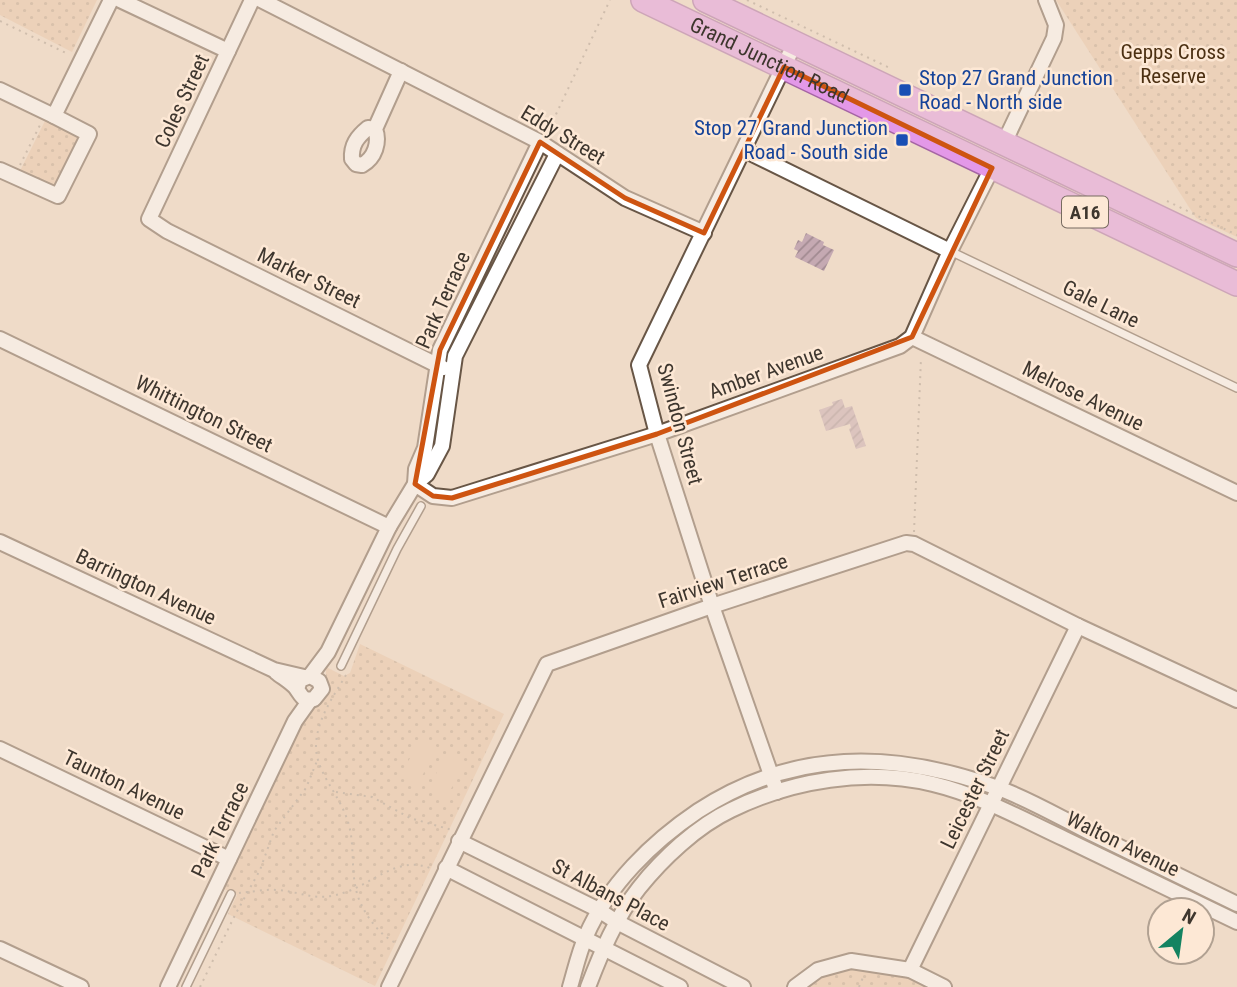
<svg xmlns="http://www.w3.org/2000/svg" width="1237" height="987" font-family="'Roboto Condensed',sans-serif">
<defs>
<pattern id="park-dots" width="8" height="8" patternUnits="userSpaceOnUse" patternTransform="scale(1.75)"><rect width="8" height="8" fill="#e9c6a6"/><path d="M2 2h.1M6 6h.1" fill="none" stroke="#bea288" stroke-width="1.8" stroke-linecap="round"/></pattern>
<pattern id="building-hatch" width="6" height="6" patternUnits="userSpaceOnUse" patternTransform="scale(1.75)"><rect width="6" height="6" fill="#c5a9b2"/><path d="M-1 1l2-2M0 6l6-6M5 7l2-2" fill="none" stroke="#a18a91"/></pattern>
</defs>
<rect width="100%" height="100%" fill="#efdbc8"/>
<g fill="url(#park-dots)">
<polygon points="0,0 97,0 72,52 0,15"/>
<polygon points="1056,0 1237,0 1237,237 1196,218"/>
<polygon points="47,117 84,135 58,189 20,171"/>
<polygon points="360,644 504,714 375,986 228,914 237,895 220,887 301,718 326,687 326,667 344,676 350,673"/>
<polygon points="851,961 910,970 944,987 795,987"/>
</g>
<g fill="#e9c6a6">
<polygon points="420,738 437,747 418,784 401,776"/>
<polygon points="447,752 465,761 446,799 428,790"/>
</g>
<g fill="url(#building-hatch)">
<polygon points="806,233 824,242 823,245 834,250 824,271 795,257 798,251 794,249 798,240 802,242"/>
<polygon points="842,399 845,408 852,406 866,446 856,449 849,429 851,428 850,424 826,431 819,410 833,405 832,402"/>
</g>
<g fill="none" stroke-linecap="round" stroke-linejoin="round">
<g stroke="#685646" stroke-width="10">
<g id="service">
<polyline points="950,251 1237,388"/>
<polyline points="341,666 397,549 421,506"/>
<polyline points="186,987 231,894"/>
</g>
</g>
<g stroke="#685646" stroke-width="18">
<g id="minor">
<polyline points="120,0 228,51"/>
<polyline points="252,0 149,219 167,231 443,368"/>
<polyline points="261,0 540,142 625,198 704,233"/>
<polyline points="0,90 54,116"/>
<path d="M375,129l-7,-1c-11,9 -17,17 -16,31l4,5 6,1c13,-7 18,-23 13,-36l26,-58"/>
<polyline points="540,142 440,350 425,448 416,469 415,484 427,474 442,446 455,356 557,154"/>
<polyline points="1004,143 1054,38 1056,25 1046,0"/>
<polyline points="744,150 950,251"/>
<polyline points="0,170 58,196 89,134 54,116 111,0"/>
<polyline points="912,337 1237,493"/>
<polyline points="0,339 389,527"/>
<polyline points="0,542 274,670 304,677"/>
<path d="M276,672c6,5 15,10 20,16 6,8 6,13 18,11l8,-10 -3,-8 -9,-5 -10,4 -3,9"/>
<polyline points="310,676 328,652 389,527 415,484 433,496 452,498 657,434 900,346 912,337 950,251 992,168"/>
<polyline points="0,749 229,859"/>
<polyline points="777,792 712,606 657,434 639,365 795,43"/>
<polyline points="459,841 597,909 617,922 743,987"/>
<polyline points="446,868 680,987"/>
<polyline points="0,949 81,987"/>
<polyline points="910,970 1078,626"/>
<polyline points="168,987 295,721 310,700"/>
<polyline points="389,987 547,664 712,606 906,543 914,544 1078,626 1237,700"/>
<path d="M570,987c5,-17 9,-35 16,-51 22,-51 66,-94 112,-125 95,-62 195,-61 300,-23 31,11 61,29 91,44 49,24 99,48 148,72"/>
<path d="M588,987c13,-34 28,-70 51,-99 23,-29 58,-62 92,-78 61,-30 135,-42 202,-26 46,11 89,35 132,55 57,28 115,55 172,83"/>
<polyline points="795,987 818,970 851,961 910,970 944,987"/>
</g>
</g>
<g stroke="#a565a4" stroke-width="26">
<g id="trunk">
<path id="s1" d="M643,0l594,284"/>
<polyline points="705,0 1237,255"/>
</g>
</g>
<g stroke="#a99a8b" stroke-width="2" stroke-dasharray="2 5" stroke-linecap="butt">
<polyline points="747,0 892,69"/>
<polyline points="0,21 68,54"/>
<polyline points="550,127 610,0"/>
<polyline points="20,165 41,123"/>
<polyline points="1167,201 1237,235"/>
<polyline points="914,532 921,358"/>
<path d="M346,675c-13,22 -29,44 -30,70 -1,26 23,49 31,74 10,27 1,58 14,85 7,15 20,32 35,39"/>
<polyline points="336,792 372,797 410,818 452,830"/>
<path d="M239,893c12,-1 26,-4 38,-3 27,2 39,13 69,2 27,-9 54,-38 86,-23"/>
<polyline points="200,987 235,915 260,870 274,831 306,788 317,761"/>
<polyline points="859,987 864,975"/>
</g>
<use href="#service" stroke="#fff" stroke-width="7"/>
<use href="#minor" stroke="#fff" stroke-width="14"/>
<use href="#trunk" stroke="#e398e8" stroke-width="23"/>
</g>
<path d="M0 0H1237V987H0ZM784,67l208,101 -80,169 -255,97 -205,64 -19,-2 -18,-12 25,-134 100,-208 85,56 79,35z" fill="#efdbc8" fill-opacity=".55" fill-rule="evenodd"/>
<path fill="none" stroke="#ce5411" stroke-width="5" stroke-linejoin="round" d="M784,67l208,101 -80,169 -255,97 -205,64 -19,-2 -18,-12 25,-134 100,-208 85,56 79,35z"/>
<g fill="#1a4fb4" stroke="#fde8d5" stroke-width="2.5">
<rect x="898" y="83" width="14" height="14" rx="3.5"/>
<rect x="895" y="133" width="14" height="14" rx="3.5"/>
</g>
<g text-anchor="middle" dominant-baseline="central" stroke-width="5" stroke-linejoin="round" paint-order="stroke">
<rect fill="#fde8d5" stroke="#776b60" stroke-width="2" x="1062" y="196.5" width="46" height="31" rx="5"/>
<g font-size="19" font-weight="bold" fill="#3e362e">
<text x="1085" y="212">A16</text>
</g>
<g font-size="21" fill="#4c3012" stroke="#fde8d5">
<text x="1173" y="52">Gepps Cross<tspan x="1173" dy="24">Reserve</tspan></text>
</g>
<g font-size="21" fill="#3e362e" stroke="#fde8d5">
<text stroke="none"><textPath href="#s1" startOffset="140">Grand Junction Road</textPath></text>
<text transform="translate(182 101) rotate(-65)">Coles Street</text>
<text transform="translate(563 135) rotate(31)">Eddy Street</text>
<text transform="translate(309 278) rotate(26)">Marker Street</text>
<text transform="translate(443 300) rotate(-66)">Park Terrace</text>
<text transform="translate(1101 304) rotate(26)">Gale Lane</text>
<text transform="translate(766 372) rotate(-20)">Amber Avenue</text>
<text transform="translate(1083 396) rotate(26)">Melrose Avenue</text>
<text transform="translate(204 414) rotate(26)">Whittington Street</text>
<text transform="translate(680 424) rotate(75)">Swindon Street</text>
<text transform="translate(723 581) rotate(-18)">Fairview Terrace</text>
<text transform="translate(146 587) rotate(25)">Barrington Avenue</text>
<text transform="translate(124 785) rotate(26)">Taunton Avenue</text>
<text transform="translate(975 789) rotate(-64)">Leicester Street</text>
<text transform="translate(220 830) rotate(-64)">Park Terrace</text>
<text transform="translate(1123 844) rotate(26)">Walton Avenue</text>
<text transform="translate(611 895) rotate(28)">St Albans Place</text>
</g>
<g font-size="21" fill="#164399" stroke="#fde8d5" text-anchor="start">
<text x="919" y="78">Stop 27 Grand Junction<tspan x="919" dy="24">Road - North side</tspan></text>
<text x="888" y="128" text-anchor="end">Stop 27 Grand Junction<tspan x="888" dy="24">Road - South side</tspan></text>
</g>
</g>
<g transform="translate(1181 931) rotate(29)"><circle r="33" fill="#fde8d5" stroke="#b1a192" stroke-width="2"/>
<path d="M0-5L12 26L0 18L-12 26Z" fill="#148361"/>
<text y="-10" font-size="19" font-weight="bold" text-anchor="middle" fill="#3e362e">N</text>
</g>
</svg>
